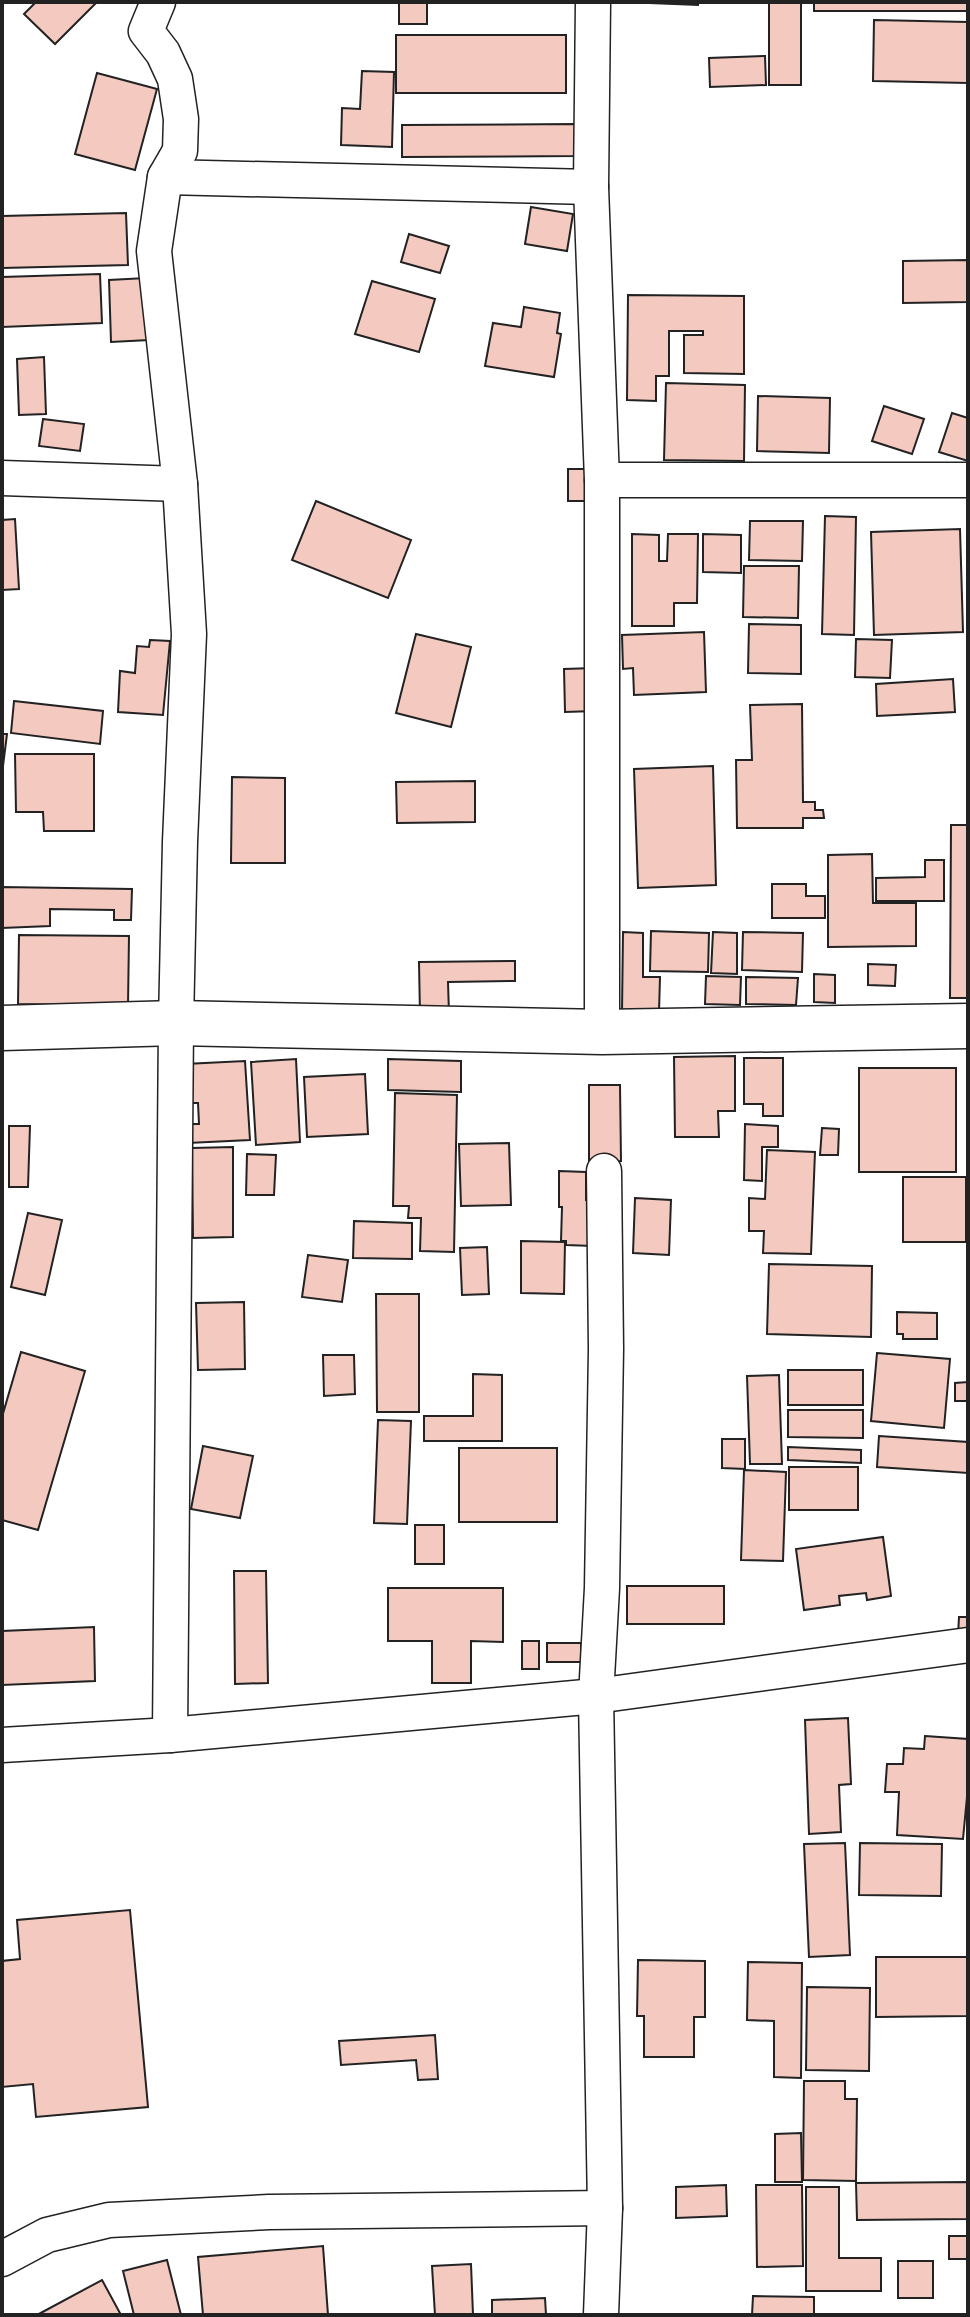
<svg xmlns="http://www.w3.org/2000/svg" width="970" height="2317" font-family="Roboto,sans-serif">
<rect width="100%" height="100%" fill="#fff"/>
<g fill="#f3c9c0" stroke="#222" stroke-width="2">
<polygon points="36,2 97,2 55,44 24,14"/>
<rect x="399" y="2" width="28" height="22"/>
<polygon points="624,2 698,2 698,5"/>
<rect x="769" y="2" width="32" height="83"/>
<rect x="814" y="2" width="154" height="9"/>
<polygon points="874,20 968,22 968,83 873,81"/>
<rect x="396" y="35" width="170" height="58"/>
<polygon points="765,56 766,85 710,87 709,58"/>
<polygon points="362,71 394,72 392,147 341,145 342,108 360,109"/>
<polygon points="97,73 157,89 135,170 75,154"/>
<polygon points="576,124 576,156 402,157 402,125"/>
<polygon points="531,207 573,214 567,251 525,244"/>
<polygon points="126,213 128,265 2,268 2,216"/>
<polygon points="409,234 449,246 440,273 401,262"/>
<polygon points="968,260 968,302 903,303 903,261"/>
<polygon points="100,274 102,323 2,327 2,277"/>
<polygon points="146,278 149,340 111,342 109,280"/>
<polygon points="372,281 435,299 419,352 355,334"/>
<polygon points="628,295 744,296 744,374 684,373 684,335 703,335 703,331 669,331 669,376 656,376 656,401 627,400"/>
<polygon points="524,307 560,313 557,333 561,334 554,377 485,366 493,323 521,327"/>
<polygon points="44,357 46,414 19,415 17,359"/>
<polygon points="666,383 745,385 744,461 664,460"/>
<polygon points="758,396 830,398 829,453 757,451"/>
<polygon points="884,406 924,419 912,454 872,441"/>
<polygon points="952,413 968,418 968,461 939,452"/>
<polygon points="43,419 84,424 80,451 39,446"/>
<rect x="568" y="469" width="21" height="32"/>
<polygon points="316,501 411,540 388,598 292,560"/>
<polygon points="825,516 856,517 854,635 822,634"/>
<polygon points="15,519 19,589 2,590 2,520"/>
<polygon points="750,521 803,521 802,561 749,560"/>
<polygon points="960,529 963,632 874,635 871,532"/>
<polygon points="632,534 659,535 659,561 667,561 668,534 698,534 697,603 674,603 674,626 632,626"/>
<polygon points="703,534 741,535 741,573 703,572"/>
<polygon points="744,566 799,566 798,618 743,617"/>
<polygon points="749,624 801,625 801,674 748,673"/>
<polygon points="704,632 706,692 634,695 633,668 623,669 622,635"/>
<polygon points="416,634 471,647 451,727 396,713"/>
<polygon points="856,639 892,640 890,678 855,677"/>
<polygon points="150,640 170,641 163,715 118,712 120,671 135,673 137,646 149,647"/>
<polygon points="594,668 595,711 565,712 564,669"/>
<polygon points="953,679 955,712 877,716 876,684"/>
<polygon points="14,701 103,711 100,744 11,733"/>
<polygon points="802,704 803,802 815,802 815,810 823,810 824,818 803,818 803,828 737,828 736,760 752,760 750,705"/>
<polygon points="2,734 7,734 2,774"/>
<polygon points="15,754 94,754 94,831 44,831 43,812 16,812"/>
<polygon points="713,766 716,885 638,888 634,769"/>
<polygon points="232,777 285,778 285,863 231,863"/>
<polygon points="475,781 475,822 397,823 396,782"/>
<polygon points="951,825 968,825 968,998 950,998"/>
<polygon points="872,854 873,903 916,903 916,946 828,947 828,855"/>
<polygon points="925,860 944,860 944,901 876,901 876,878 925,877"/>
<polygon points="772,884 806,884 806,896 825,896 825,918 772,918"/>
<polygon points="2,887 132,889 131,920 114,920 114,910 50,909 50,926 2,928"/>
<polygon points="651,931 709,933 708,972 650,971"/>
<polygon points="623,932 643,933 643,977 660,977 659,1012 622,1012"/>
<polygon points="713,932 737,933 737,974 711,973"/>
<polygon points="743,932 803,933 802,972 742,970"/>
<polygon points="19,935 129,936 128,1006 18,1004"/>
<polygon points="515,961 515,981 448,982 449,1014 420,1015 419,962"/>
<polygon points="868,964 896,965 895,986 868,985"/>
<polygon points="814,974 835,975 835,1003 814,1002"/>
<polygon points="706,976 741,977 740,1005 705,1004"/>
<polygon points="746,977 798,978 796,1005 746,1004"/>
<polygon points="735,1056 735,1111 718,1111 719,1137 675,1137 674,1057"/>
<polygon points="744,1058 783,1058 783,1116 763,1116 763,1104 744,1104"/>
<polygon points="296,1059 300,1142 256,1145 251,1062"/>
<polygon points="388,1059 461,1061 461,1092 388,1090"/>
<polygon points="245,1061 250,1140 188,1143 186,1124 199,1124 198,1103 187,1103 185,1064"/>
<rect x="859" y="1068" width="97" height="104"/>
<polygon points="365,1074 368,1134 307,1137 304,1077"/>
<polygon points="589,1085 620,1085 621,1161 589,1162"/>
<polygon points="395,1093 457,1095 454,1252 420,1251 421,1218 408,1218 409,1206 393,1206"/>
<polygon points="745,1124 778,1126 778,1147 762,1147 762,1181 744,1180"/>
<polygon points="9,1126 30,1126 28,1187 9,1187"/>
<polygon points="822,1128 839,1129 838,1155 820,1155"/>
<polygon points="509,1143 511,1205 461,1206 459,1144"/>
<polygon points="233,1147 233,1237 193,1238 192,1148"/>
<polygon points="767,1150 815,1152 811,1254 763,1253 764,1231 749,1231 749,1198 765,1199"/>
<polygon points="247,1154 276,1155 274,1195 246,1195"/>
<polygon points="559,1171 586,1172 586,1200 594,1200 593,1246 566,1245 566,1241 561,1241 562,1207 559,1207"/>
<rect x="903" y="1177" width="63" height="65"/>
<polygon points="635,1198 671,1200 669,1255 633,1253"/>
<polygon points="28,1213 62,1220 45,1295 11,1287"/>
<polygon points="354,1221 412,1223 412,1259 353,1258"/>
<polygon points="521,1241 565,1242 564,1294 521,1293"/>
<polygon points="487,1247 489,1294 462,1295 460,1248"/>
<polygon points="308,1255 348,1260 342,1302 302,1297"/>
<polygon points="769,1264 872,1266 871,1337 767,1334"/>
<polygon points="376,1294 419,1294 419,1412 377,1412"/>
<polygon points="244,1302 245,1369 198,1370 196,1303"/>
<polygon points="897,1312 937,1313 937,1339 903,1339 903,1334 897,1334"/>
<polygon points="21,1352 85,1371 38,1530 2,1520 2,1417"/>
<polygon points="877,1353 950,1359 944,1428 871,1421"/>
<polygon points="323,1355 354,1355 355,1394 324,1396"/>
<rect x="788" y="1370" width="75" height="35"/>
<polygon points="473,1374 502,1375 502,1441 424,1441 424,1416 473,1416"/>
<polygon points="779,1375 782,1464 750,1464 747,1376"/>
<polygon points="968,1382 968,1401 955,1401 955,1383"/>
<polygon points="788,1410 863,1410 863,1438 788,1437"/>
<polygon points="378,1420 411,1421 407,1524 374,1523"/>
<polygon points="879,1436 968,1442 968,1473 877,1467"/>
<polygon points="722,1439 745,1439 745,1469 722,1468"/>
<polygon points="203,1446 253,1456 240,1518 191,1509"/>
<polygon points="788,1447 861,1450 861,1463 788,1460"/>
<rect x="459" y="1448" width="98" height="74"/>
<rect x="789" y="1467" width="69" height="43"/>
<polygon points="744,1470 786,1472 783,1561 741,1560"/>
<rect x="415" y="1525" width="29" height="39"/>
<polygon points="883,1537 891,1596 867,1600 866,1593 839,1596 840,1605 804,1610 796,1549"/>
<polygon points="234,1571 266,1571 268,1683 235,1684"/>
<rect x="627" y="1586" width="97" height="38"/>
<polygon points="388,1588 503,1588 503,1642 471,1641 471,1683 432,1683 432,1641 388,1641"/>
<polygon points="959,1617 968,1617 968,1636 958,1636"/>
<polygon points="94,1627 95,1681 2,1685 2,1631"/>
<rect x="522" y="1641" width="17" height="28"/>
<rect x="547" y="1643" width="34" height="19"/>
<polygon points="848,1718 851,1784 839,1785 841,1832 809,1834 805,1720"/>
<polygon points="925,1736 968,1739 968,1786 963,1839 897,1835 899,1792 885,1792 887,1764 903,1764 904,1748 924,1749"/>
<polygon points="845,1843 850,1955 809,1957 804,1844"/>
<polygon points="860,1843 942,1844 941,1896 859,1895"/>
<polygon points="130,1910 148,2107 36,2117 33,2084 2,2087 2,1961 20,1959 17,1920"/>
<polygon points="876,1957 968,1957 968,2016 876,2017"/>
<polygon points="638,1960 705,1961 705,2017 694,2017 694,2057 644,2057 644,2016 637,2016"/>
<polygon points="748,1962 802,1963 801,2078 774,2077 774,2021 747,2020"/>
<polygon points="807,1987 870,1988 869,2071 806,2070"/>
<polygon points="435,2035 438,2079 418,2080 416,2060 341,2065 339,2041"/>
<polygon points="804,2081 845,2081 845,2099 857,2099 856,2181 803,2180"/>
<polygon points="801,2133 802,2182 775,2182 775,2134"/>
<polygon points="968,2182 968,2219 857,2220 856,2183"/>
<polygon points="726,2185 727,2216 676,2218 676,2187"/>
<polygon points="756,2185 802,2185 803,2266 757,2267"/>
<polygon points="806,2187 839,2187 839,2258 881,2258 881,2291 806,2291"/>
<rect x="949" y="2236" width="19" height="23"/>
<polygon points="323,2246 328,2315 203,2315 198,2257"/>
<polygon points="167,2260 181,2315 134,2315 123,2271"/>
<rect x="898" y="2261" width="35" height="37"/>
<polygon points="471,2264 473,2315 435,2315 432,2266"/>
<polygon points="102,2280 121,2315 37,2315"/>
<polygon points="753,2296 814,2297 814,2315 752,2315"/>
<polygon points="545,2298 546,2315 492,2315 492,2300"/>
</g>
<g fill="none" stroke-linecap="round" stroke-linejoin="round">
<g stroke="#222" stroke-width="37">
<g id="street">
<polyline points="158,2 146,31 163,53 175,79 181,119 180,151 165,177 154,251 180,484 189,634 180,842 176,1023 170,1735"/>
<polyline points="593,2 591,187 602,480 602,1032"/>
<polyline points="165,177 591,187"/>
<polyline points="2,478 180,484"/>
<polyline points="602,480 968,480"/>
<polyline points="2,1745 170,1735 596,1696 968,1645"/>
<polyline points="2,2259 47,2235 109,2220 269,2212 605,2208"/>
<polyline points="601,2315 605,2208 596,1696 602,1588 606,1349 604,1171"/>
</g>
</g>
<g stroke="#222" stroke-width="47">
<polyline id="secondary" points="2,1028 176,1023 602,1032 968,1026"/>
</g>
<use href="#street" stroke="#fff" stroke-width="34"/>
<use href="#secondary" stroke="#fff" stroke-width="44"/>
</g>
<rect width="970" height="2317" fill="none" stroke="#222222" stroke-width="8"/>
</svg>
